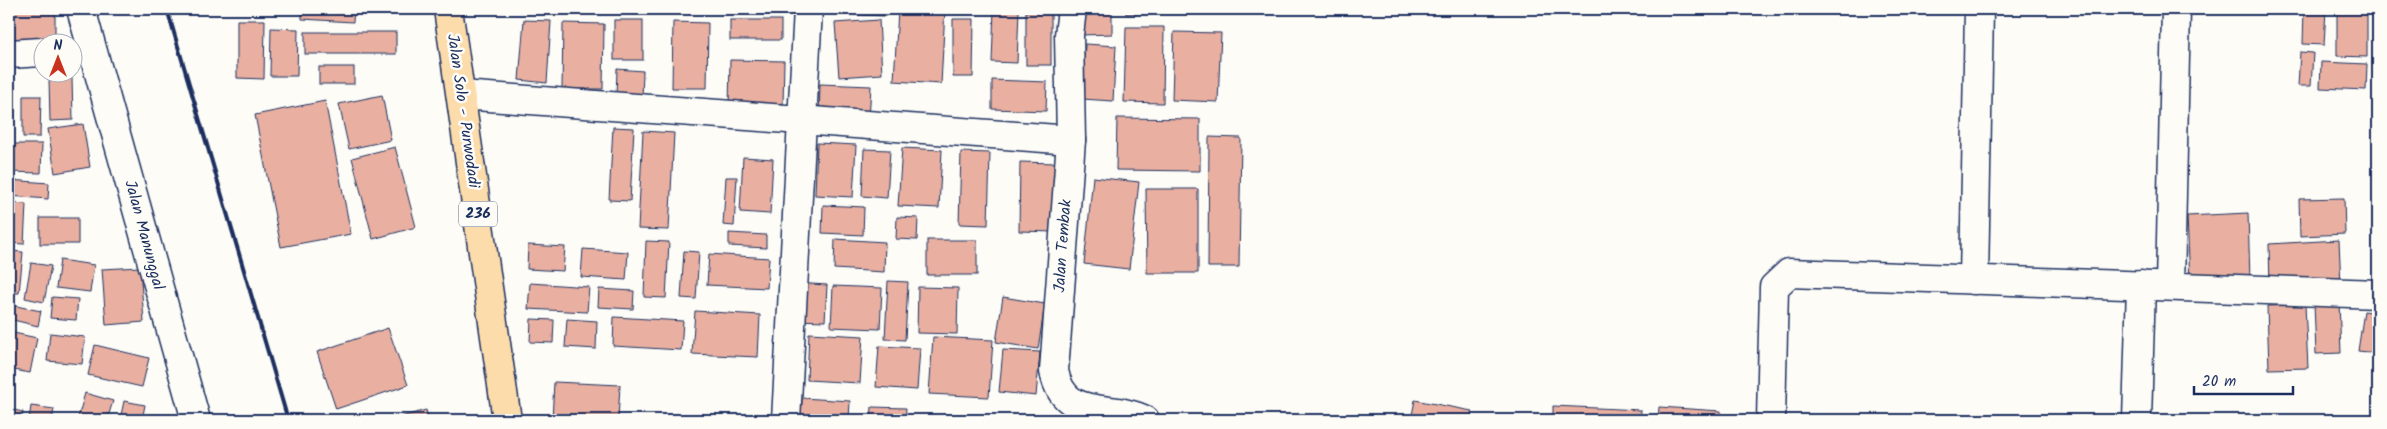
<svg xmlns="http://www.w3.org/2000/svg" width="2387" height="429" font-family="Kalam,sans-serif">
<rect width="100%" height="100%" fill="#fdfcf7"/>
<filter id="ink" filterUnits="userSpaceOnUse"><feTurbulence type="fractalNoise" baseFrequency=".02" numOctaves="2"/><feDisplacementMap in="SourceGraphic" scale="10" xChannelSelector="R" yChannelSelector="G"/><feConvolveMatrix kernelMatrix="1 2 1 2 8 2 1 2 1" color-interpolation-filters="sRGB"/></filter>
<g filter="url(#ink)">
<g fill="#e9b0a1" stroke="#1b2f5e">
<polygon points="9,9 55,9 55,42 42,42 9,50"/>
<polygon points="302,9 354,9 353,22 302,19"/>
<polygon points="656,9 712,9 712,11"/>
<polygon points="834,9 886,9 886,16 833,14"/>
<polygon points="898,9 945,9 941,84 894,81"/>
<polygon points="994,9 1019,10 1017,63 992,62"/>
<polygon points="1082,9 1112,9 1112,34 1082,35"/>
<polygon points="1125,9 1162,9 1162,13 1126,14"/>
<polygon points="1179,9 1208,9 1208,12 1178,11"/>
<polygon points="2304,9 2326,9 2324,45 2303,44"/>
<polygon points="2337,9 2367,9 2367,57 2337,56"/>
<rect x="1026" y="11" width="25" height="54"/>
<polygon points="953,19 974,19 973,77 953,77"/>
<polygon points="237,20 265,20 264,79 237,78"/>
<polygon points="524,20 551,21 547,83 519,80"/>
<rect x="614" y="20" width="29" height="40"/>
<rect x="730" y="20" width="51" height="20"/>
<polygon points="879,20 882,74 839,77 835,23"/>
<polygon points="673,22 708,23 707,88 672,88"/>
<polygon points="563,23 604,24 603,89 562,89"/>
<polygon points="1126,27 1164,27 1163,103 1124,102"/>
<polygon points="271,28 298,29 297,76 270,76"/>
<rect x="305" y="32" width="91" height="22"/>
<polygon points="1174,32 1221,33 1218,102 1172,100"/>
<polygon points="1085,44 1116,46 1113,101 1082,99"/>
<polygon points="2300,52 2313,53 2311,86 2298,86"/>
<polygon points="730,60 784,61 783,106 729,106"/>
<polygon points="2321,62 2367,64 2366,90 2320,88"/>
<rect x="319" y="67" width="35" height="17"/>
<polygon points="617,69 643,71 642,99 616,98"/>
<polygon points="72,78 73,120 50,121 49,79"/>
<polygon points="992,80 1047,82 1046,111 992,109"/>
<polygon points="820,84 871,86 869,120 819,119"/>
<polygon points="382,95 391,140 349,149 339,104"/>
<polygon points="23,96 41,96 40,137 23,137"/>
<polygon points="325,101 351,234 281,247 255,115"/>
<polygon points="1117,118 1200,119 1200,171 1116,170"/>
<polygon points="83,124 90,167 55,173 48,129"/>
<polygon points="613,127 634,128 630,201 609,200"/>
<polygon points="643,131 674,133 669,230 638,229"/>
<polygon points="1209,137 1241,138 1239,267 1208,267"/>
<polygon points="817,143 856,145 853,197 815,195"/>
<polygon points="9,144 42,144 41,173 9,172"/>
<polygon points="395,147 416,227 373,239 352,158"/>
<polygon points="902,148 942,150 939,208 898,206"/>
<polygon points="864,149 890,150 887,198 862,196"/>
<polygon points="961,152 990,153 988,225 959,224"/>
<polygon points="743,157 773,159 770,214 740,212"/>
<polygon points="1020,162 1056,163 1054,232 1019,231"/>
<polygon points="726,177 737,177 734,226 723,225"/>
<polygon points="1093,177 1139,182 1129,269 1084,264"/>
<polygon points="9,180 49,183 48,199 9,196"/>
<polygon points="1146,189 1198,189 1198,273 1147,273"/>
<polygon points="2344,198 2345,234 2300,236 2299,199"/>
<polygon points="9,203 26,204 24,244 9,243"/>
<polygon points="823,205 864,207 863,235 822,233"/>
<polygon points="2248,213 2250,280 2190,282 2187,216"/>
<polygon points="897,217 918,218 917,240 896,239"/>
<rect x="40" y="218" width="38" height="26"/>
<polygon points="729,233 766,235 766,248 729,246"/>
<polygon points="835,239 885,242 884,272 834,269"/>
<rect x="927" y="240" width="50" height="35"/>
<polygon points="2339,240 2341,285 2270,288 2269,244"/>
<polygon points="646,241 669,242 666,298 644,297"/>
<polygon points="528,245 565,247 563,271 527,269"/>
<polygon points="583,249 628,252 626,280 581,277"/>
<polygon points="9,251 23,252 19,293 9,293"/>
<polygon points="684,251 699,252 696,299 681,298"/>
<polygon points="2376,252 2378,252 2378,288 2374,288"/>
<polygon points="709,254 769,258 767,288 707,285"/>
<polygon points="60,260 94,265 90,292 56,288"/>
<polygon points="31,263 51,266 44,302 25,298"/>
<polygon points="140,267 144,322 106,325 102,269"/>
<polygon points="888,281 908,282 905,340 885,339"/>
<polygon points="530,283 589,287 587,312 528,309"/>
<polygon points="796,283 827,285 825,321 794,320"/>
<polygon points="833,286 882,288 880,329 831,327"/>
<polygon points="918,287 958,288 957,334 917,333"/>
<polygon points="599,289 634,291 633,309 598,307"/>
<polygon points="52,297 78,299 76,320 50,318"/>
<polygon points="1003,297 1045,304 1038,349 996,342"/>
<polygon points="2339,302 2341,353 2316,354 2314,303"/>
<polygon points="11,305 41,311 38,326 9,319"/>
<polygon points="2305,305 2308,368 2269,369 2267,306"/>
<polygon points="695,311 760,315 758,357 692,354"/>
<polygon points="2364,311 2378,313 2378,353 2358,351"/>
<polygon points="614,317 683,321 681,350 613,346"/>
<polygon points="531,319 554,320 553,343 530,342"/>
<polygon points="567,319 597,321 596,349 565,347"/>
<polygon points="388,328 408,385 336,409 317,352"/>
<polygon points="9,332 37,338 30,373 9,369"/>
<polygon points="50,333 85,337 82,364 47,361"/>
<polygon points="809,333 863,336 860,383 807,380"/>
<polygon points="933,337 993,340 989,397 929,394"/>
<polygon points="95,345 149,358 142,387 88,375"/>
<polygon points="879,346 920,348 917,390 876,387"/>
<polygon points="1003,350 1040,352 1036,396 999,392"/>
<polygon points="554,382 620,385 618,420 552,420"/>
<polygon points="85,393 113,401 107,420 87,420 78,418"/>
<polygon points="802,398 850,401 849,420 801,420"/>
<polygon points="1415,400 1472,411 1470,420 1411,420"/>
<polygon points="124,401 145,405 142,420 120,420"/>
<polygon points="31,406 54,409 52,420 29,420"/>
<polygon points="1553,406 1641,410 1640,420 1553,420"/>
<polygon points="872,407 906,408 905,420 871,420"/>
<polygon points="1659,407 1721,411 1721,420 1658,420"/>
<polygon points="9,409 23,412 21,420 9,420"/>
<polygon points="426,410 429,420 390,420"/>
</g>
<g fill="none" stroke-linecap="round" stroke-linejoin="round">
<g stroke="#1b2f5e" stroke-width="31">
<g id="minor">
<polyline points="81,9 196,420"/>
<path d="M1072,9l-3,26 2,105 -17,231c10,52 56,31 91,49"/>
<polyline points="9,54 42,52"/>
<polyline points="461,95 1071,140"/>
<polyline points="1974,280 1979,9"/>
<polyline points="2170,286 2176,9"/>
<polyline points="786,420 808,9"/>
<polyline points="1771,420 1774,287 1789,273 2378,294"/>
<polyline points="2137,420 2141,285"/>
</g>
</g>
<g stroke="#1b2f5e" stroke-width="31">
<polyline id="major" points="448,9 507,420"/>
</g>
<use href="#minor" stroke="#fdfcf7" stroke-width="28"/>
<use href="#major" stroke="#fddcac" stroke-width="28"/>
<polyline stroke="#1b2f5e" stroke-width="4" points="167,9 288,420"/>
</g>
</g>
<g text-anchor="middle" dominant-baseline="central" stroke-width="5" stroke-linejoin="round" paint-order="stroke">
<rect fill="#fdfcf7" stroke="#5f6c8c" stroke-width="1" x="459" y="201.5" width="38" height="25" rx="4"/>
<g font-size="15" font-weight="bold" fill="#1b2f5e">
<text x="478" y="214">236</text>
</g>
<g font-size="16" fill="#1b2f5e" stroke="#fdfcf7">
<text transform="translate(463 111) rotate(82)">Jalan Solo - Purwodadi</text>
<text transform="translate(144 235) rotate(75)">Jalan Manunggal</text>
<text transform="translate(1063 246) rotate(-86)">Jalan Tembak</text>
</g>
</g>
<rect width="2387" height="429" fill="none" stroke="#fdfcf7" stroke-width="30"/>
<rect x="15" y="15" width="2357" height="399" fill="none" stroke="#1b2f5e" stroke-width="2" filter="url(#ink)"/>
<g transform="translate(58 58)"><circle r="24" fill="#fdfcf7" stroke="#a3aaba"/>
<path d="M0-4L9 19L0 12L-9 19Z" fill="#c8321e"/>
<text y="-8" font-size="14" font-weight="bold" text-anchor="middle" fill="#1b2f5e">N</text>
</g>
<path d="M2194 386v8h99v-8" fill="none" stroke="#1b2f5e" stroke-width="2.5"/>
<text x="2202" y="386" font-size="15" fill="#1b2f5e" stroke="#fdfcf7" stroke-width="4" paint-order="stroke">20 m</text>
</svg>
